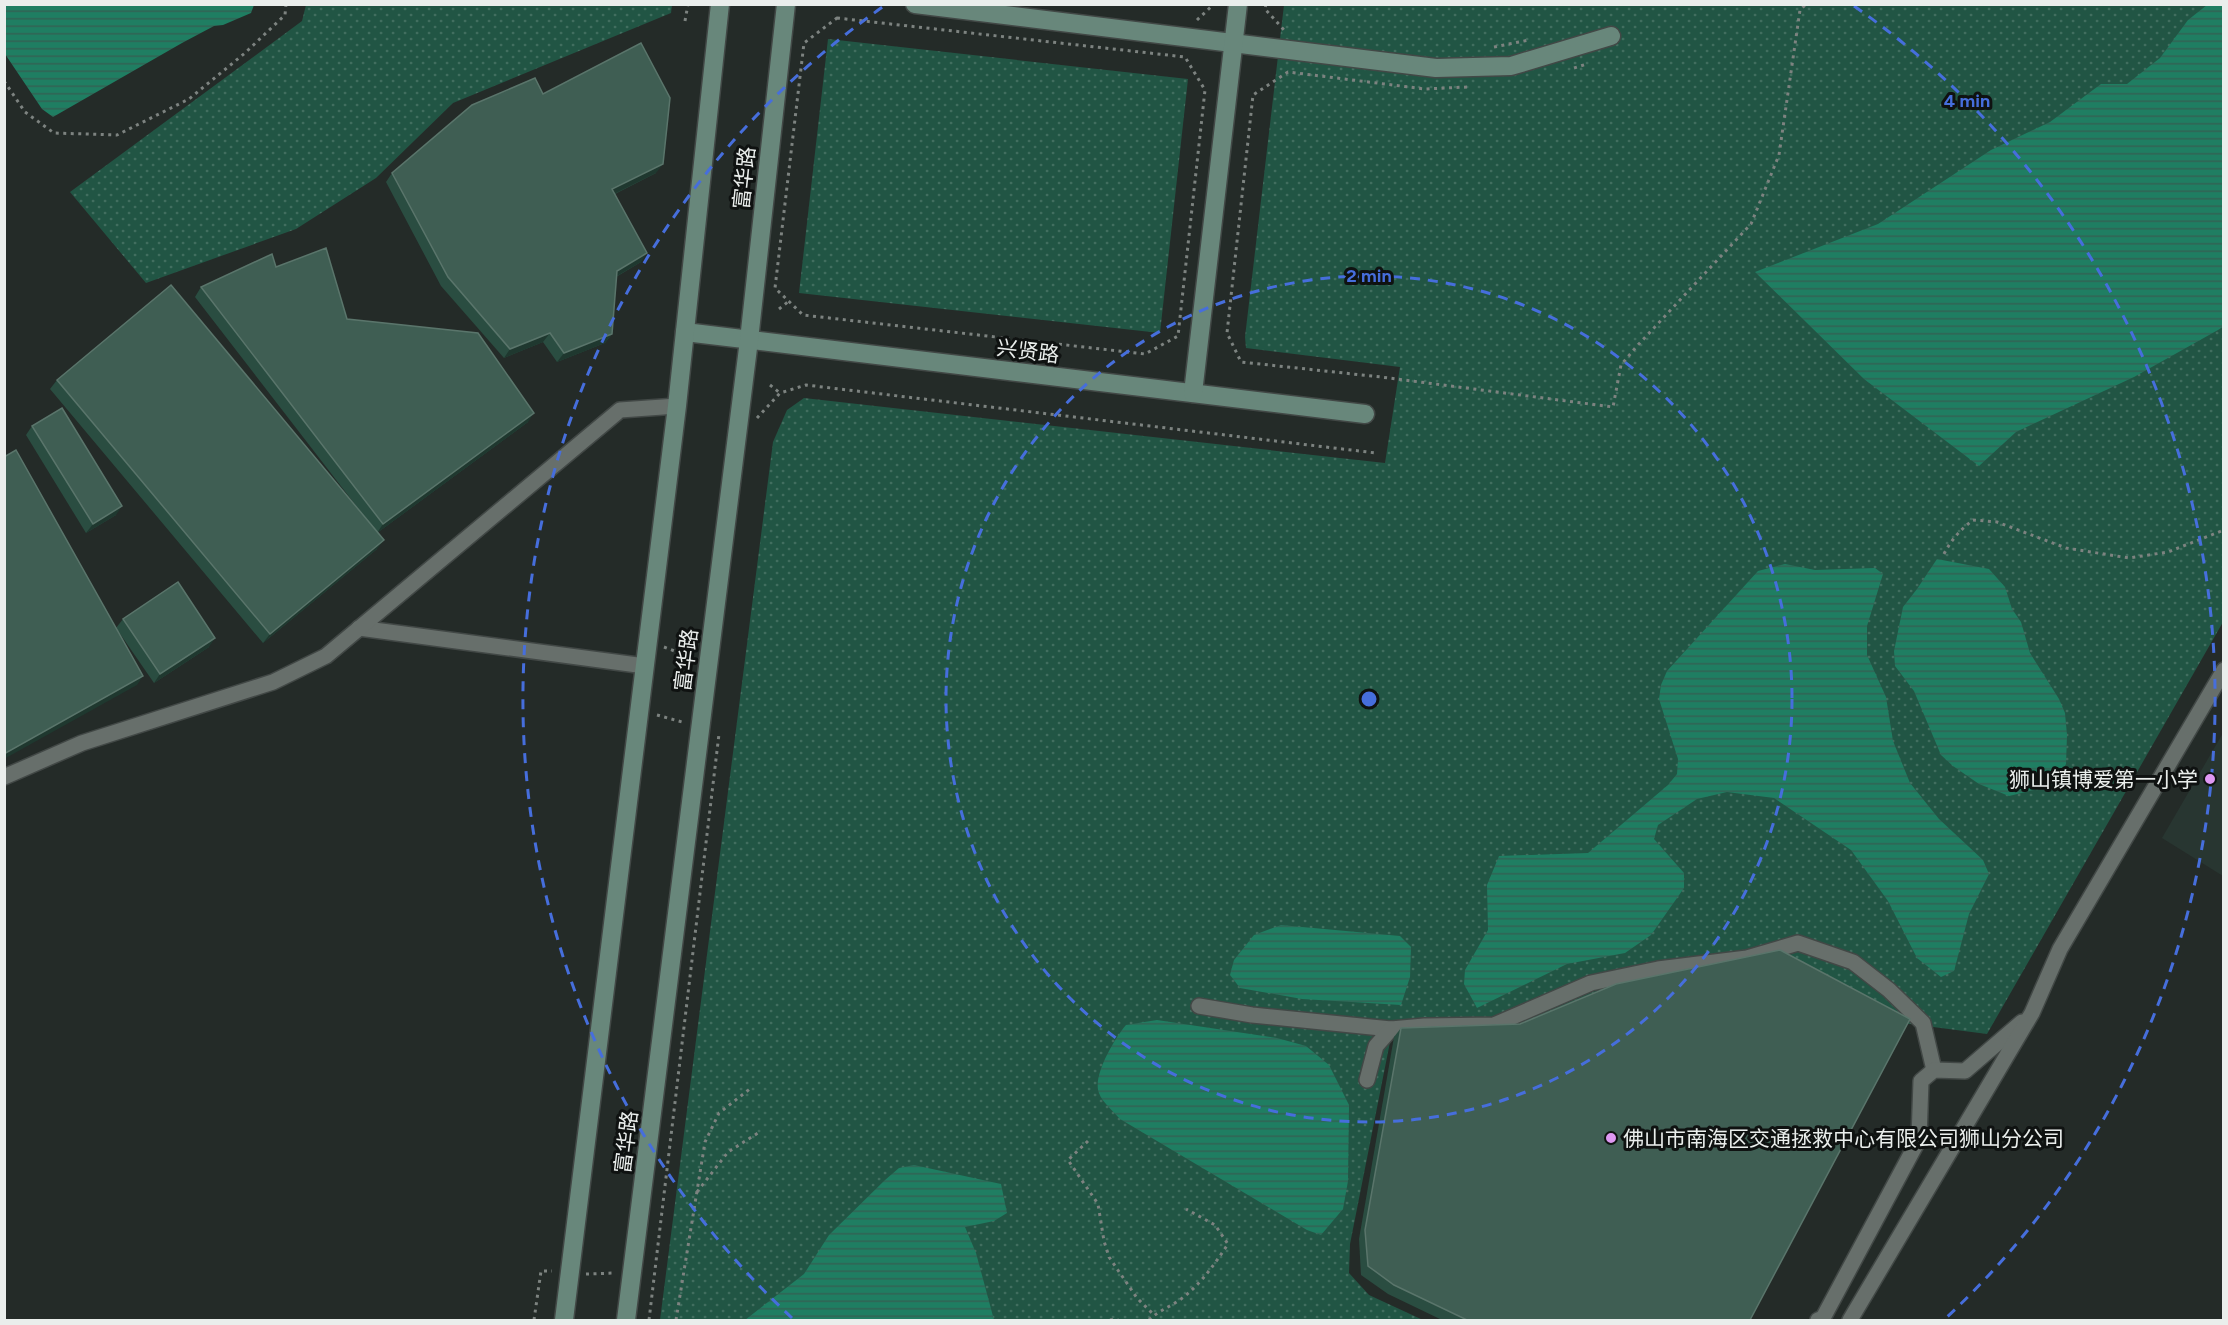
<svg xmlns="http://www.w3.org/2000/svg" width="2228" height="1325" font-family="Figtree,'Noto Sans SC',sans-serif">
<defs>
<pattern id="grass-dots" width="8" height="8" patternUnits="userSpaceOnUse" patternTransform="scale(1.5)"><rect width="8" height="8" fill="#215544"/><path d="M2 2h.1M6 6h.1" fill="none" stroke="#416e5f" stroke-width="1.8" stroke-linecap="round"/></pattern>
<pattern id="water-rules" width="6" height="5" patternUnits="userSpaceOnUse" patternTransform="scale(1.5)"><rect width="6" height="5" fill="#1f7e62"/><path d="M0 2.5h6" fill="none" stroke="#326254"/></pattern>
</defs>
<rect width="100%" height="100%" fill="#242b28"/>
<polygon fill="#283631" points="2223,733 2223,876 2162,838"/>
<g fill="url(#grass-dots)">
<polygon points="306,5 306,4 672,5 671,13 453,103 376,178 296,229 146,283 70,192 302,21"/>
<polygon points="1284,5 2223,5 2223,622 1987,1034 1610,985 1512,1031 1395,1034 1391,1037 1350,1244 1349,1273 1369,1295 1423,1320 660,1320 773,442 787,410 804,398 1385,463 1400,367 1246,348 1245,337"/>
<polygon points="828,39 1188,79 1160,333 799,293"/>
</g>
<g fill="url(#water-rules)">
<polygon points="4,5 5,4 254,5 251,13 223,25 214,26 182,43 53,117 42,109 5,54"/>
<polygon points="2207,5 2224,5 2224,326 2218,330 2134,377 2016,432 1979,466 1864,379 1755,272 1878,224 1991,150 2050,122 2101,84 2127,84 2160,58 2188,20"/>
<polygon points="1937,559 1989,569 2005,587 2012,609 2021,622 2030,653 2059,699 2065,713 2067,735 2066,764 2058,777 2047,787 2009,796 1979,784 1953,766 1941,755 1914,691 1895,666 1894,651 1903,607 1917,589"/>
<polygon points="1785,564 1815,570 1875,568 1883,574 1867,626 1867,655 1886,697 1893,741 1910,783 1939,819 1983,860 1989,874 1969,914 1954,971 1941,977 1917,958 1888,901 1851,850 1774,798 1727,792 1697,799 1658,825 1654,839 1684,873 1684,888 1651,935 1625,953 1567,964 1477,1008 1464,984 1465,970 1488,930 1487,885 1499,856 1588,853 1668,785 1677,774 1678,759 1659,699 1661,685 1667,671 1758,571"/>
<polygon points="1281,925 1400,936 1411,947 1410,977 1401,1005 1302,999 1240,988 1230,975 1234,960 1254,935"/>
<path d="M1157,1020l120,18 29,8 23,19 20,40 -1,76 -5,28 -22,26 -14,-5 -187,-111c-6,-7 -18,-17 -21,-26 -7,-17 16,-55 27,-68z"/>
<polygon points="914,1165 1001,1184 1007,1213 994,1221 965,1227 976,1253 994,1320 745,1320 804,1274 829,1235 885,1180 899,1168"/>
</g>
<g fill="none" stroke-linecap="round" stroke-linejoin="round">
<g stroke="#424846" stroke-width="18">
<g id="street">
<polyline points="359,628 645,666"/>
<polyline points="4,777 82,743 273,682 326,656 620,410 677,406"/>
<polyline points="1199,1006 1252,1015 1391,1029"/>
<polyline points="1367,1080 1376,1046 1391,1029 1424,1026 1494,1025 1591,983 1658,969 1747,958 1798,943 1853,962 1889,990 1923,1023 1934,1070"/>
<polyline points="1818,1320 1823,1318 1919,1139 1921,1081 1934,1070 1965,1071 2022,1022"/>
<polyline points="1850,1320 2032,1013 2060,949 2224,670"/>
</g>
</g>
<g stroke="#424846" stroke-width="21">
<g id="secondary">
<polyline points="915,4 1436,68 1511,66 1611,36"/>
<polyline points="685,332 1365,414"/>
<polyline points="1193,393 1238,4"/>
<polyline points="564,1320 677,406 720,4"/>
<polyline points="626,1320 749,340 786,4"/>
</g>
</g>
<g stroke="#7d8380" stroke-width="3" stroke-dasharray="3 4.5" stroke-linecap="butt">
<polyline points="1266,4 1265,9 1285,31"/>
<polygon points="837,18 1185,57 1205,90 1178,336 1145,354 803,315 775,288 804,43"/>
<polyline points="1197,20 1214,4"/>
<polyline points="685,21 688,4"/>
<polyline points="1494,47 1529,40"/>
<polyline points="1574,68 1587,64"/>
<polyline points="4,81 25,112 54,133 117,135 189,99 245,53 285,15 286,4"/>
<polyline points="1467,87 1425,89 1288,72 1253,95 1227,333 1241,362 1381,377 1613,407 1621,365 1637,346 1751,224 1779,155 1800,10 1806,4"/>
<polyline points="779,309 789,301"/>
<polyline points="770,385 780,393"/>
<polyline points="757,418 780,393 806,385 1376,453"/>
<path d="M1944,554c7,-14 17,-25 29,-34l24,2 69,26 63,10 39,-6 56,-22"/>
<polyline points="664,647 690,657"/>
<polyline points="657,715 682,722"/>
<polyline points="1088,1141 1068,1160 1098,1204 1104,1241 1109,1257 1137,1298 1154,1315"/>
<polyline points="697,1192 728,1152 758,1133"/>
<polyline points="586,1274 615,1273"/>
<polyline points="534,1320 541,1271 552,1271"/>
<polyline points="649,1320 719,734"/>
<polyline points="676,1320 705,1142 719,1113 751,1088"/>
<polyline points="1110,1320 1116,1319 1118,1320"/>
<path d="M1149,1320c9,-9 21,-13 32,-21 20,-15 33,-34 47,-55l-13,-19 -29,-16"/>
</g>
<use href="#street" stroke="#676f6b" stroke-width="15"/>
<use href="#secondary" stroke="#68877b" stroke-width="18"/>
</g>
<g fill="#2a4d41">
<polygon points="543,94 656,173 615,194 641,262 616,277 612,334 605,343 557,362 543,342 504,358 441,286 386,182 392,173"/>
<polygon points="276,267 347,319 528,422 377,533 377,549 263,643 50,389 57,380 374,529 195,297 201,287"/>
<polygon points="32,426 116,515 86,533 26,435"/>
<polygon points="123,619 209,647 154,683 116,628"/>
<polygon points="1520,1024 1750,1320 1442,1320 1388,1294 1361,1275 1359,1239 1394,1037 1401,1028"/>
</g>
<g fill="#1f382f">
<polygon points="663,164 656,173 606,198 612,189"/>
<polygon points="647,253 641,262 610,280 617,271"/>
<polygon points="550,333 543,342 504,358 510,349"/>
<polygon points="612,334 605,343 557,362 564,353"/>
<polygon points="534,413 528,422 377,533 383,524"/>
<polygon points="122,506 116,515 86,533 93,524"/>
<polygon points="384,540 377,549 263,643 270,634"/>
<polygon points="215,638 209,647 154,683 160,674"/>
<polygon points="143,676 137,685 4,759 4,754"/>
</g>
<g fill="#3f5e53" stroke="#5a756b" stroke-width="1.5">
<polygon points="641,43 670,98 663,164 612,189 647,253 617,271 612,334 564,353 550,333 510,349 448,277 392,173 472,105 535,78 543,94"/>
<polygon points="326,248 347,319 478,333 534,413 383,524 201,287 272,254 276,267"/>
<polygon points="171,285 384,540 270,634 57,380"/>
<polygon points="62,408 122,506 93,524 32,426"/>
<polygon points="16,450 143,676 4,754 4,457"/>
<polygon points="178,582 215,638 160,674 123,619"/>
<polygon points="1780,950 1910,1019 1750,1320 1467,1320 1394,1285 1368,1266 1365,1230 1401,1028 1520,1024 1616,984"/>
</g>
<g fill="none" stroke="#466edc" stroke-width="3" stroke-dasharray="10 8">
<circle cx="1369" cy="699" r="423"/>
<path d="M792 1318A846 846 0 0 1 884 6M1854 6A846 846 0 0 1 1946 1318"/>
</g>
<g fill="#de98f2" stroke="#0f1211" stroke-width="2">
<circle cx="2210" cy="779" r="6"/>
<circle cx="1611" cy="1138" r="6"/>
</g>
<g text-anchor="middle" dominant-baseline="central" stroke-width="6" stroke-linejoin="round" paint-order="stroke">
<g font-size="21" fill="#eaeeec" stroke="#0f1211">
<text transform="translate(744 178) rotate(-84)">富华路</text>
<text transform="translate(1028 351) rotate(7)">兴贤路</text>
<text transform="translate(686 660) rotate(-83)">富华路</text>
<text transform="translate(626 1142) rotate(-83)">富华路</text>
</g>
<g font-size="21" fill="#eaeeec" stroke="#0f1211" text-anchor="end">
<text x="2198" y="779">狮山镇博爱第一小学</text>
<text x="1623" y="1138" text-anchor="start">佛山市南海区交通拯救中心有限公司狮山分公司</text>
</g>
</g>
<circle cx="1369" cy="699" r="9" fill="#466edc" stroke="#0f1211" stroke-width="3"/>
<g font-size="18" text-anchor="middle" font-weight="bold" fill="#466edc" stroke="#0f1211" stroke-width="6" stroke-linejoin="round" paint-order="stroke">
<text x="1967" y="107">4 min</text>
<text x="1369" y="282">2 min</text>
</g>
<rect width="2228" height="1325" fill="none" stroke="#eaeeec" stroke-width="12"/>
</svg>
